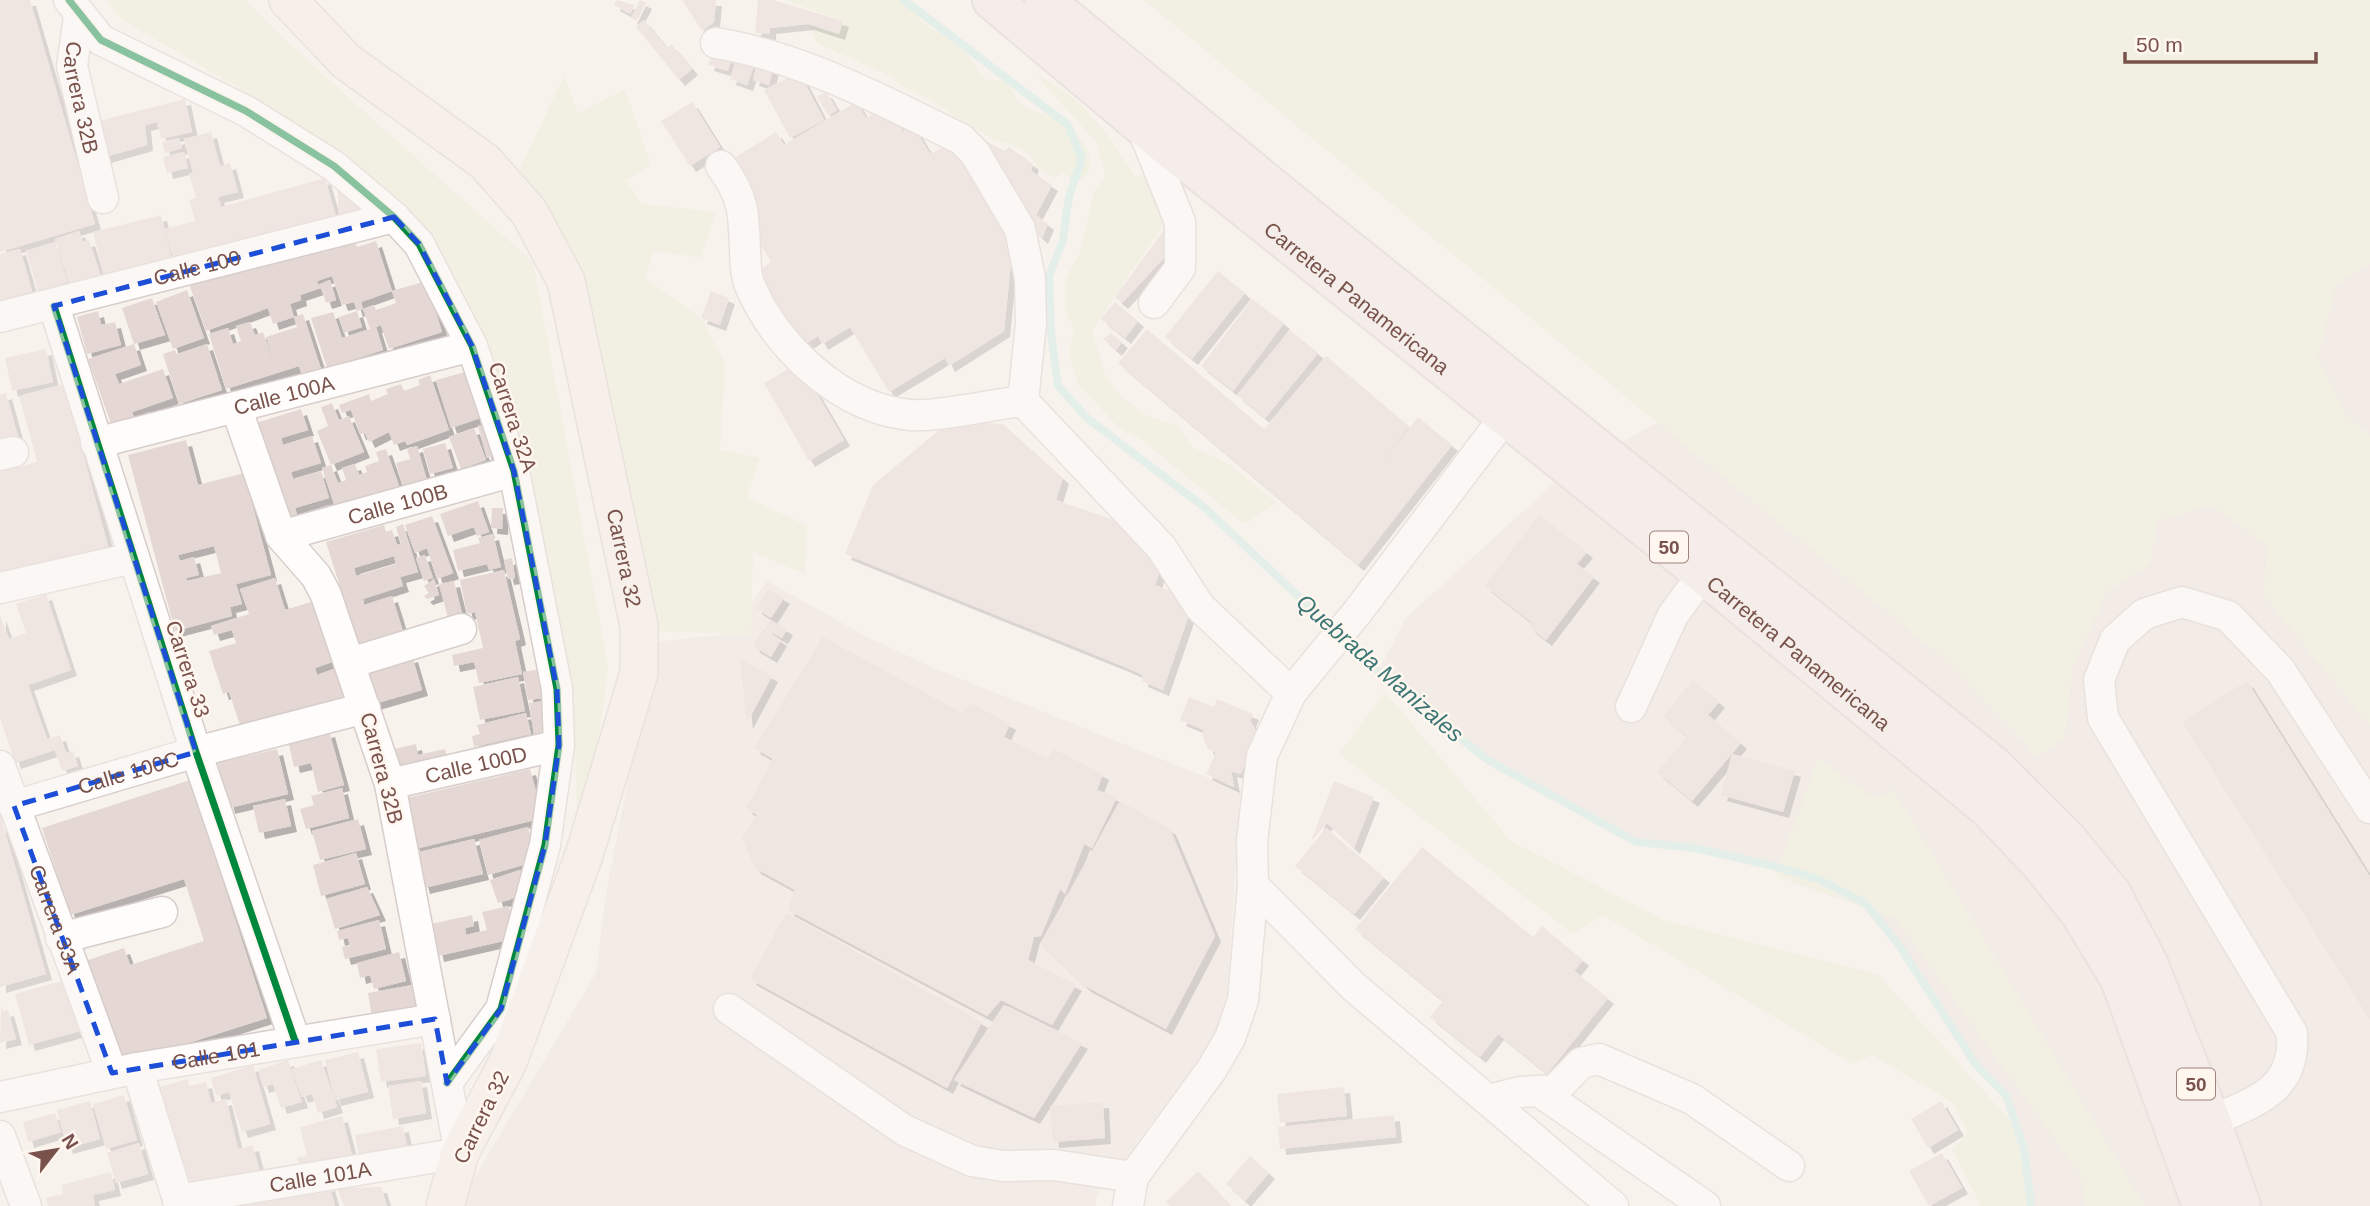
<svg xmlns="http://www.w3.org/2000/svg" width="2370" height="1206" font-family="Arial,sans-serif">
<defs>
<filter id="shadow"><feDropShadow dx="6" dy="6" stdDeviation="0" flood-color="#0004"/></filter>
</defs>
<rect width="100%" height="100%" fill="#f8f2ed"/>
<g fill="#ebe2dd">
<polygon points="2370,22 2370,1206 2031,1206 2024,1149 2006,1095 1976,1065 1899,945 1865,903 1818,879 1773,866 1695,848 1636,842 1486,759 1378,672 1405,619 1562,476"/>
<polygon points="767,581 867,637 934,668 1241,791 1225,1024 1096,1197 1096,1206 465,1206 464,1195 596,973 607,888 655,642 730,634"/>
</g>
<g fill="#e9eed8">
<polygon points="106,0 245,0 321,73 533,262 608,666 597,754 577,818 574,727 547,556 511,401 410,219 244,91 121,19"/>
<path d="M784,0h126l10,21 42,26 23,32 23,3c4,7 8,18 14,23 5,6 18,7 25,10 22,10 60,39 36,64h-12l-8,-7 -9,5 -17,-10c-8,-22 -32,-22 -49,-31 -22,-11 -41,-27 -62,-38 -11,-6 -26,-10 -32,-20l-77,-35 -9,-19 30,9 5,-12z"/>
<polygon points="1144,0 2370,0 2370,263 2336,286 2318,358 2348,417 2370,435 2370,726 2264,596 2267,545 2211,505 2157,521 2150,564 2108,591 2073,665 2065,736 2038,757 1943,658"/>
<path d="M1036,75c45,19 74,61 99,101h14l18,43 -75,112 13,44 16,21 24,19 33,11 15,22 36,16 48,39 -33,21 -103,-85 -22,-11 -41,-44 -9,-31 5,-23 -9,-21v-29l16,-30 13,-59 12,-14 -9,-34z"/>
<polygon points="564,76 578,114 625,89 651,165 626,180 641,204 716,212 701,258 654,250 645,278 701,318 725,363 720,450 760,458 747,497 807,526 805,574 753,552 751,635 655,631 518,173"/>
<polygon points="1385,692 1511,841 1664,920 1879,975 2018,1129 2031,1206 1981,1206 1952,1150 1968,1133 1952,1102 1872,1055 1853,1064 1603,915 1573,934 1339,754"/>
<polygon points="1818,758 1875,799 1893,789 2145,1206 2086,1206 2080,1174 1896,919 1776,876"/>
</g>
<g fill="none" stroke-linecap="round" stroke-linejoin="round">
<polyline stroke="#ceeae7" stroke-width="8" points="904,0 1068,125 1082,159 1069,196 1063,240 1049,276 1051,333 1058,386 1087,418 1204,507 1378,672 1486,759 1636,842 1695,848 1773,866 1818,879 1865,903 1899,945 1976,1065 2006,1095 2024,1149 2031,1206"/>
</g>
<g fill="#e5d8d4" fill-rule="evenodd" filter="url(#shadow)">
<polygon points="0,0 30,0 95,224 0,252"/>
<polygon points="616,0 635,5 630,14 614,5"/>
<polygon points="640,0 646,3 637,21 631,18"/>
<polygon points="682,0 716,0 714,22 702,31"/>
<polygon points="758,0 773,0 843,21 839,34 808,24 770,28 770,34 755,33"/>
<polygon points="644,20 667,48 671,44 692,69 679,80 636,27"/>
<polygon points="713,51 732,57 728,71 708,65"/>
<polygon points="738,53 756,59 747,85 730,79"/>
<polygon points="758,60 774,64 769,85 753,80"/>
<polygon points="799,72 824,120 790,138 764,90"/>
<polygon points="826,92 837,110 828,116 817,97"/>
<polygon points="185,99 192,132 161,139 157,122 145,125 147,145 105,157 99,121"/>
<polygon points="692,102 720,147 690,166 661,121"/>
<polygon points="856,102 866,118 887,105 903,132 913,126 930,154 950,143 1014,233 1004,331 949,366 945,358 889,392 850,327 822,344 818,336 799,348 753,274 771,262 754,234 731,160 776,132 784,145"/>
<polygon points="211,132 220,166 230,163 238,192 218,197 221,207 325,178 336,217 174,261 165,229 195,221 189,200 196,198 189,174 193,173 184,139"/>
<polygon points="179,138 182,148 165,153 162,142"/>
<polygon points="986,141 1005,151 1009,147 1033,164 1031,171 1052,185 1036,215 1048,224 1042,238 1025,223 982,151"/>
<polygon points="184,152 188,168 167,173 163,157"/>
<polygon points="338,189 367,212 338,222"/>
<polygon points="161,215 173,264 105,281 93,232"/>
<polygon points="1167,226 1176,245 1122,303 1115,297"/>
<polygon points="79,231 83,242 89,240 101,277 70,287 55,239"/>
<polygon points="376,241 392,291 361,302 363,309 374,305 376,310 396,303 392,291 426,281 442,332 389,349 381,325 376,327 383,350 327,368 311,318 333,312 342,338 370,329 363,309 357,311 354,302 342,305 332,276 317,281 318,285 330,280 336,300 326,303 321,288 300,295 301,300 290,304 294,317 273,324 268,308 206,331 189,284 220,273 223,277 322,246 324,252 355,242 357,247"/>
<polygon points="55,242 67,282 38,291 26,251"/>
<polygon points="20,249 32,291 0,300 0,254"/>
<polygon points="1218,271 1245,293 1192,359 1165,337"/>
<polygon points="187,290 204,338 173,349 156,302"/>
<polygon points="711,291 729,298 720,325 701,318"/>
<polygon points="152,298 165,335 134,344 122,308"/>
<polygon points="1252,299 1284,323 1233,391 1201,366"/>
<polygon points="1115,302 1138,321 1125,338 1101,319"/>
<polygon points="98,311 101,325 115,322 121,345 87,354 77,317"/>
<polygon points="357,311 362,327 344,333 339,317"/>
<polygon points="303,314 321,369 302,375 299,366 226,389 209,334 228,328 233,344 241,341 236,326 250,322 255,335 263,332 275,367 266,337 297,327 294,317"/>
<polygon points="1147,329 1264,429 1326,356 1409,426 1375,472 1418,417 1452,445 1358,565 1118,363"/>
<polygon points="1290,330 1318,353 1265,418 1237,395"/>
<polygon points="1111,333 1122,342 1116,350 1103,339"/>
<polygon points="134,344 141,365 115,374 119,384 163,369 173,398 132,412 134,418 150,412 154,422 115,435 88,359"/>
<polygon points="207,344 222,390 179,404 163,354 175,350 177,354"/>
<polygon points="46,349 53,382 12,391 5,358"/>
<polygon points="799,363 844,440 809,461 764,383"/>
<polygon points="465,372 480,418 451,428 436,380"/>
<polygon points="430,375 449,430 407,445 405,441 394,445 389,432 369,442 365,433 360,434 351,410 342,413 339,405 369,394 371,401 388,394 386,389 401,384 404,391 420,385 418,380"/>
<polygon points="64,384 108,546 0,575 0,472 37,462 19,396"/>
<polygon points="6,393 20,444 0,450 0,395"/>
<polygon points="332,403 339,420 349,416 364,452 331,465 338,483 346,480 342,468 355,464 359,475 367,472 365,466 379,461 376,452 386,449 399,486 335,507 322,468 331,465 317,431 328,426 321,407"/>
<polygon points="301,409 308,430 281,438 283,445 312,436 321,463 291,472 293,479 321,471 329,498 295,508 297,515 330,505 332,511 288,525 256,423"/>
<polygon points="950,421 1003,424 1063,478 1056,500 1114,520 1138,534 1163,564 1155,585 1194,600 1163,690 1142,681 1143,675 1123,666 845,554 873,485"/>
<polygon points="486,424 495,455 487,458 478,426"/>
<polygon points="474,428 486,460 461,469 449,437"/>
<path d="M186,440l12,45 46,-12 27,102 -35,9 6,20 -12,3 2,9 -57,15 -47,-176zM214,546l7,27 -34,8 -1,-3 13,-3 -5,-18 -14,4 -2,-6z"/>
<polygon points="445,443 453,468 430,474 423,449"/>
<polygon points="417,446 428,484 404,491 396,463 410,459 407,449"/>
<polygon points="478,501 489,532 477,536 474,527 448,536 440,514"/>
<polygon points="492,508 503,508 502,529 491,528"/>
<polygon points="1539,515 1587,552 1577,564 1594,577 1546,640 1529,627 1532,623 1485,586"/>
<polygon points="432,516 453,573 437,579 427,548 415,553 405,525"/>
<path d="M403,524l15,48 -18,5 3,9 -40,13 1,6 28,-9 12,39 -45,13 -33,-106 58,-17 2,7 6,-2 5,15 4,-1 -5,-17zM394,556l2,8 -40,12 -2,-8z"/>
<polygon points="493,534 501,567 489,570 487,564 458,571 453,550 480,543 478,538"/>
<polygon points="425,555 433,578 424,581 416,558"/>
<polygon points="512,558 515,578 508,579 504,560"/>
<polygon points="504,570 520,639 515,641 522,674 479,683 474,662 454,666 452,655 483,648 475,612 467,614 460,580"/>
<polygon points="275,578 285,610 311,602 332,662 315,668 317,675 337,668 349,708 242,731 229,692 223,694 209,651 236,643 232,630 214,635 211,626 249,614 240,589"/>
<polygon points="434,579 439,595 427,599 424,596 429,593 424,586"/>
<polygon points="454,581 464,622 450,626 439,584"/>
<polygon points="768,589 784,598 771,618 756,608"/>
<polygon points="46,594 71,670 28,685 47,739 60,735 66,753 73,751 78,766 62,771 55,750 15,763 0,718 0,615 9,639 26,633 16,604"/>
<polygon points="770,620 787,629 782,638 765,629"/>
<polygon points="763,629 781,640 771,657 753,646"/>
<polygon points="823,637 962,713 971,703 1010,724 1004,737 1048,759 1054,749 1103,774 1097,790 1117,797 1092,848 1084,844 1065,894 1060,889 1041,936 1034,937 1028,960 1076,985 1052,1025 1001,1000 987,1016 788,910 795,890 755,868 742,838 757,815 746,808 773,759 754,748"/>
<polygon points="412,656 422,690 374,704 364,670"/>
<polygon points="740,659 772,676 747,723"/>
<polygon points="540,669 544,698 528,700 523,672"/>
<polygon points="518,677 525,711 480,720 473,687"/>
<polygon points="1693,680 1719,702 1708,715 1741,743 1692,801 1657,772 1687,737 1663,716"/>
<polygon points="2247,681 2370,877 2370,1020 2182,722"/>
<polygon points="1189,697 1214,707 1217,699 1253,714 1250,721 1256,731 1241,774 1231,771 1234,787 1206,774 1216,753 1208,749 1202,735 1204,730 1180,720"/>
<polygon points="544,701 550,732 534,735 529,703"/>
<polygon points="526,713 531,734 474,747 472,736 480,734 477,725"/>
<polygon points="329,731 344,785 318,792 311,763 294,767 288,741"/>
<polygon points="416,744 418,755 445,749 448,762 401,774 395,749"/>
<polygon points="277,749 288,794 229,808 218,763"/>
<polygon points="1732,754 1795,771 1783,812 1721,795"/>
<polygon points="530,769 543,818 415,849 402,799"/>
<polygon points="190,780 267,1018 116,1066 82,962 124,948 130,965 204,941 184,879 70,915 42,828"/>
<polygon points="1334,781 1374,797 1354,848 1327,823 1311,841"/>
<polygon points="342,788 349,818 306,829 300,809 314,805 311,796"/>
<polygon points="285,799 291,826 259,833 253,806"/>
<polygon points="1120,801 1170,829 1215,936 1166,1029 1085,986 1040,944"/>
<polygon points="0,814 46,974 0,987"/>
<polygon points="358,819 366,849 320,860 312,831"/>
<polygon points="528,827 537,861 488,875 479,840"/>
<polygon points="1326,828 1384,877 1354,914 1295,866"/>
<polygon points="474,839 483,874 424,888 415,853"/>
<polygon points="1422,847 1533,937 1542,926 1583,960 1574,971 1608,998 1547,1074 1498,1034 1480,1057 1430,1017 1443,1001 1355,929"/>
<polygon points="356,853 365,884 321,896 313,865"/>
<polygon points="520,870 528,894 498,903 490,880"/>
<polygon points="367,887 380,915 335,929 326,899"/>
<polygon points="509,906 516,938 438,956 431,924 472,915 474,926 465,928 466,935 487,930 482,912"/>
<polygon points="786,913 982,1022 947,1088 750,979"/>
<polygon points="379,920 386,949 345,959 342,947 350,946 348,938 339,940 337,931"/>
<polygon points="399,952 406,981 374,989 370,975 360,978 357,963"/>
<polygon points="65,980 80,1031 29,1045 15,994"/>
<polygon points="413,985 418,1017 373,1024 368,993"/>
<polygon points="1,1005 3,1011 8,1010 16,1039 0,1043"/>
<polygon points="1004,1005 1082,1043 1034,1118 954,1080"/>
<polygon points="421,1043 426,1076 381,1082 376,1049"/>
<polygon points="358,1052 368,1092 335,1100 325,1060"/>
<polygon points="288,1060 302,1102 281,1108 273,1084 263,1087 258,1070"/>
<polygon points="321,1060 337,1107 318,1113 312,1094 302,1097 292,1069"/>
<polygon points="253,1065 270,1124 242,1132 229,1092 216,1096 211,1078"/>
<polygon points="188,1079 189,1086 206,1082 211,1103 226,1099 238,1149 253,1145 261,1177 181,1196 147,1090"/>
<polygon points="421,1081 426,1113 393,1119 388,1086"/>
<polygon points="1344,1087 1347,1116 1280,1123 1277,1094"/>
<polygon points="124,1095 137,1140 106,1149 93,1104"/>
<polygon points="90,1101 100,1139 67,1148 57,1110"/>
<polygon points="1941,1101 1958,1130 1928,1148 1911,1119"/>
<polygon points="1103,1102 1105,1138 1053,1142 1050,1106"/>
<polygon points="55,1113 61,1132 28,1142 23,1122"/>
<polygon points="1394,1115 1396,1137 1280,1149 1278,1127"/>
<polygon points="342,1116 354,1163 302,1176 297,1158 307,1156 300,1127"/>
<polygon points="403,1126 409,1157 361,1166 355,1135"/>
<polygon points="139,1143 148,1174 116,1183 107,1153"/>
<polygon points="1942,1153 1962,1188 1929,1206 1909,1171"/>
<polygon points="1250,1156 1269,1173 1245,1201 1226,1184"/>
<polygon points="1198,1171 1231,1206 1170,1206 1166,1202"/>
<polygon points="111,1172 115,1190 93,1195 95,1206 48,1206 46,1198 63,1194 61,1185"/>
<polygon points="329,1185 335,1206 223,1206"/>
<polygon points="381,1187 387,1206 344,1206 337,1188"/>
</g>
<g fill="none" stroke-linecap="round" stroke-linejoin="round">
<g stroke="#d7cdca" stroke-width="33">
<g id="minor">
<polyline points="69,0 101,40 246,111 334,166 394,217 419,244 472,346 514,471 557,689 559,745 545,845 501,1009 447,1083"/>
<path id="s1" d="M79,17l-7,49 31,132"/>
<path d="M716,43c85,14 168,58 245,96l14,14 45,76 10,49 1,45 -8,78 138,146 39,60 91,86"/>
<polyline points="1142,127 1180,222 1180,268 1154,303"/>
<path d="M721,166c23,31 23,48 24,85 1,10 0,22 4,32 25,63 92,126 162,132 28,2 82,-11 112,-14"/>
<polyline points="54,306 196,752 295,1041"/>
<path id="s2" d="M0,317l394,-100"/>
<path id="s3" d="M96,443l376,-97"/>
<polyline points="0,455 13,452"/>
<path id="s4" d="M281,536l233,-65"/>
<polyline points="0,588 133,558"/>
<polyline points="350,663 461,629"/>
<polyline points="1631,707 1673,615 1703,574"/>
<path id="s5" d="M0,766l112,307"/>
<path id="s6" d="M390,784l169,-39"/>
<path id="s7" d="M14,806l182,-54 169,-44"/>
<polyline points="1253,885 1353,986 1613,1206"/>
<polyline points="61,938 162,912"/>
<polyline points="729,1009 904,1130 972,1161 1003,1166 1054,1165 1133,1177"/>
<polyline points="137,1068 180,1206"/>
<polyline points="1540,1092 1705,1206"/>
<path id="s8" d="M0,1097l137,-29 298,-49"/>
<polyline points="1489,1100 1520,1092 1555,1090 1581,1063 1599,1059 1692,1099 1789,1166"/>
<path d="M2211,1121c46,-20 85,-31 81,-88l-189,-315 -4,-38 16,-40 29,-26 38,-12 46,14 52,54 90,138"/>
<polyline points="0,1136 26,1206"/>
<path id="s9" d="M178,1200l282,-47 -70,-369 -64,-189 -10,-19 -35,-40 -45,-129"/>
<polyline points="1128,1206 1133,1177 1212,1069 1230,1038 1243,1000 1253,885 1252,841 1262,756 1291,693 1359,610 1505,417"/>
</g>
</g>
<g stroke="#daceca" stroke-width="40">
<g id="major">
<path id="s10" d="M288,0l58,61 139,101 44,50 37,69 73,345v47l-55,182 -76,207 -48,91 -15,53"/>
</g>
</g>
<g stroke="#daceca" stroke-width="42">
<g id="highway">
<path id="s11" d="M992,0l149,125 562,449 285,234 53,56 39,49 40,66 82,227"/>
<polyline points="1044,0 1324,230 1994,766 2066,838 2111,893 2148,963 2211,1121 2241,1206"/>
</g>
</g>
<use href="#minor" stroke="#fefdfc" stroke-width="30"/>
<use href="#major" stroke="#f3ece6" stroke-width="37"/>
<use href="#highway" stroke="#f2e7e5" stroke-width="38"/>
<g stroke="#fff6ef" stroke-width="11">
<g id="cycleway">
<polyline points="69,0 101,40 246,111 334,166 394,217 419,244 472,346 514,471 557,689 559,745 545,845 501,1009 447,1083"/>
<polyline points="54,306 196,752 295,1041"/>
</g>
</g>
<use href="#cycleway" stroke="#00873e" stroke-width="7"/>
</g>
<path d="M0 0H2370V1206H0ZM394,217l25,27 53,102 42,125 43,218 2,56 -14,100 -44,164 -54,74 -12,-64 -323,54 -98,-267 182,-54 -142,-446z" fill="#f8f2ed" fill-opacity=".55" fill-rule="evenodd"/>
<path fill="none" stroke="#1d4ed8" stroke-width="5" stroke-dasharray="14 9" stroke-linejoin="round" d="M394,217l25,27 53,102 42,125 43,218 2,56 -14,100 -44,164 -54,74 -12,-64 -323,54 -98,-267 182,-54 -142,-446z"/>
<g text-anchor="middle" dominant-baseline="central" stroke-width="5" stroke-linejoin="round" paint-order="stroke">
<g fill="#fff6ef" stroke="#a0837c" stroke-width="2">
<rect x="1650" y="531.5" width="38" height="31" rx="5"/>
<rect x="2177" y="1068.5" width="38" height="31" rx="5"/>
</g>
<g font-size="19" font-weight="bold" fill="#78524b">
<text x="1669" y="547">50</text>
<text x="2196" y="1084">50</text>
</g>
<g font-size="21" fill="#78524b" stroke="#fff6ef">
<text stroke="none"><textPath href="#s1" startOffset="82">Carrera 32B</textPath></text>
<text stroke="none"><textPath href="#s2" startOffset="203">Calle 100</textPath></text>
<text stroke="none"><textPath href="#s11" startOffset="471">Carretera Panamericana</textPath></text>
<text stroke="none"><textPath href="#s3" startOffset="194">Calle 100A</textPath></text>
<text transform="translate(513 417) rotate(72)">Carrera 32A</text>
<text stroke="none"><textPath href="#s4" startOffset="121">Calle 100B</textPath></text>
<text stroke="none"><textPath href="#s10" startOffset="684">Carrera 32</textPath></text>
<text stroke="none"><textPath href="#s11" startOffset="1038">Carretera Panamericana</textPath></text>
<text transform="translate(188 669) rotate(72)">Carrera 33</text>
<text stroke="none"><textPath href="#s6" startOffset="88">Calle 100D</textPath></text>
<text transform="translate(382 768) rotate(75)">Carrera 32B</text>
<text stroke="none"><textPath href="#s7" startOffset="119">Calle 100C</textPath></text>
<text stroke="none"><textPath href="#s5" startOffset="163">Carrera 33A</textPath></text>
<text stroke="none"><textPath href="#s8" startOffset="220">Calle 101</textPath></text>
<text transform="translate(481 1117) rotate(-64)">Carrera 32</text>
<text stroke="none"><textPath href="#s9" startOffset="144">Calle 101A</textPath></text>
</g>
<g font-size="23" font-style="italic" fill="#3b7674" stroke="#fff6ef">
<text transform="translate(1380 668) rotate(41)">Quebrada Manizales</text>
</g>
</g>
<g transform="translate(56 1150) rotate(59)" stroke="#fff6ef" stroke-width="5" paint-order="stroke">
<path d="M0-5L12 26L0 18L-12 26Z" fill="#78524b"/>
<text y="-10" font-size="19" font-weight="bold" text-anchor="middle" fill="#78524b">N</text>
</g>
<path d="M2125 52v10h191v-10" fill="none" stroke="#78524b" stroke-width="3.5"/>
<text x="2136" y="52" font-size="21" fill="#78524b" stroke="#fff6ef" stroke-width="5" paint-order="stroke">50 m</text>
</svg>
